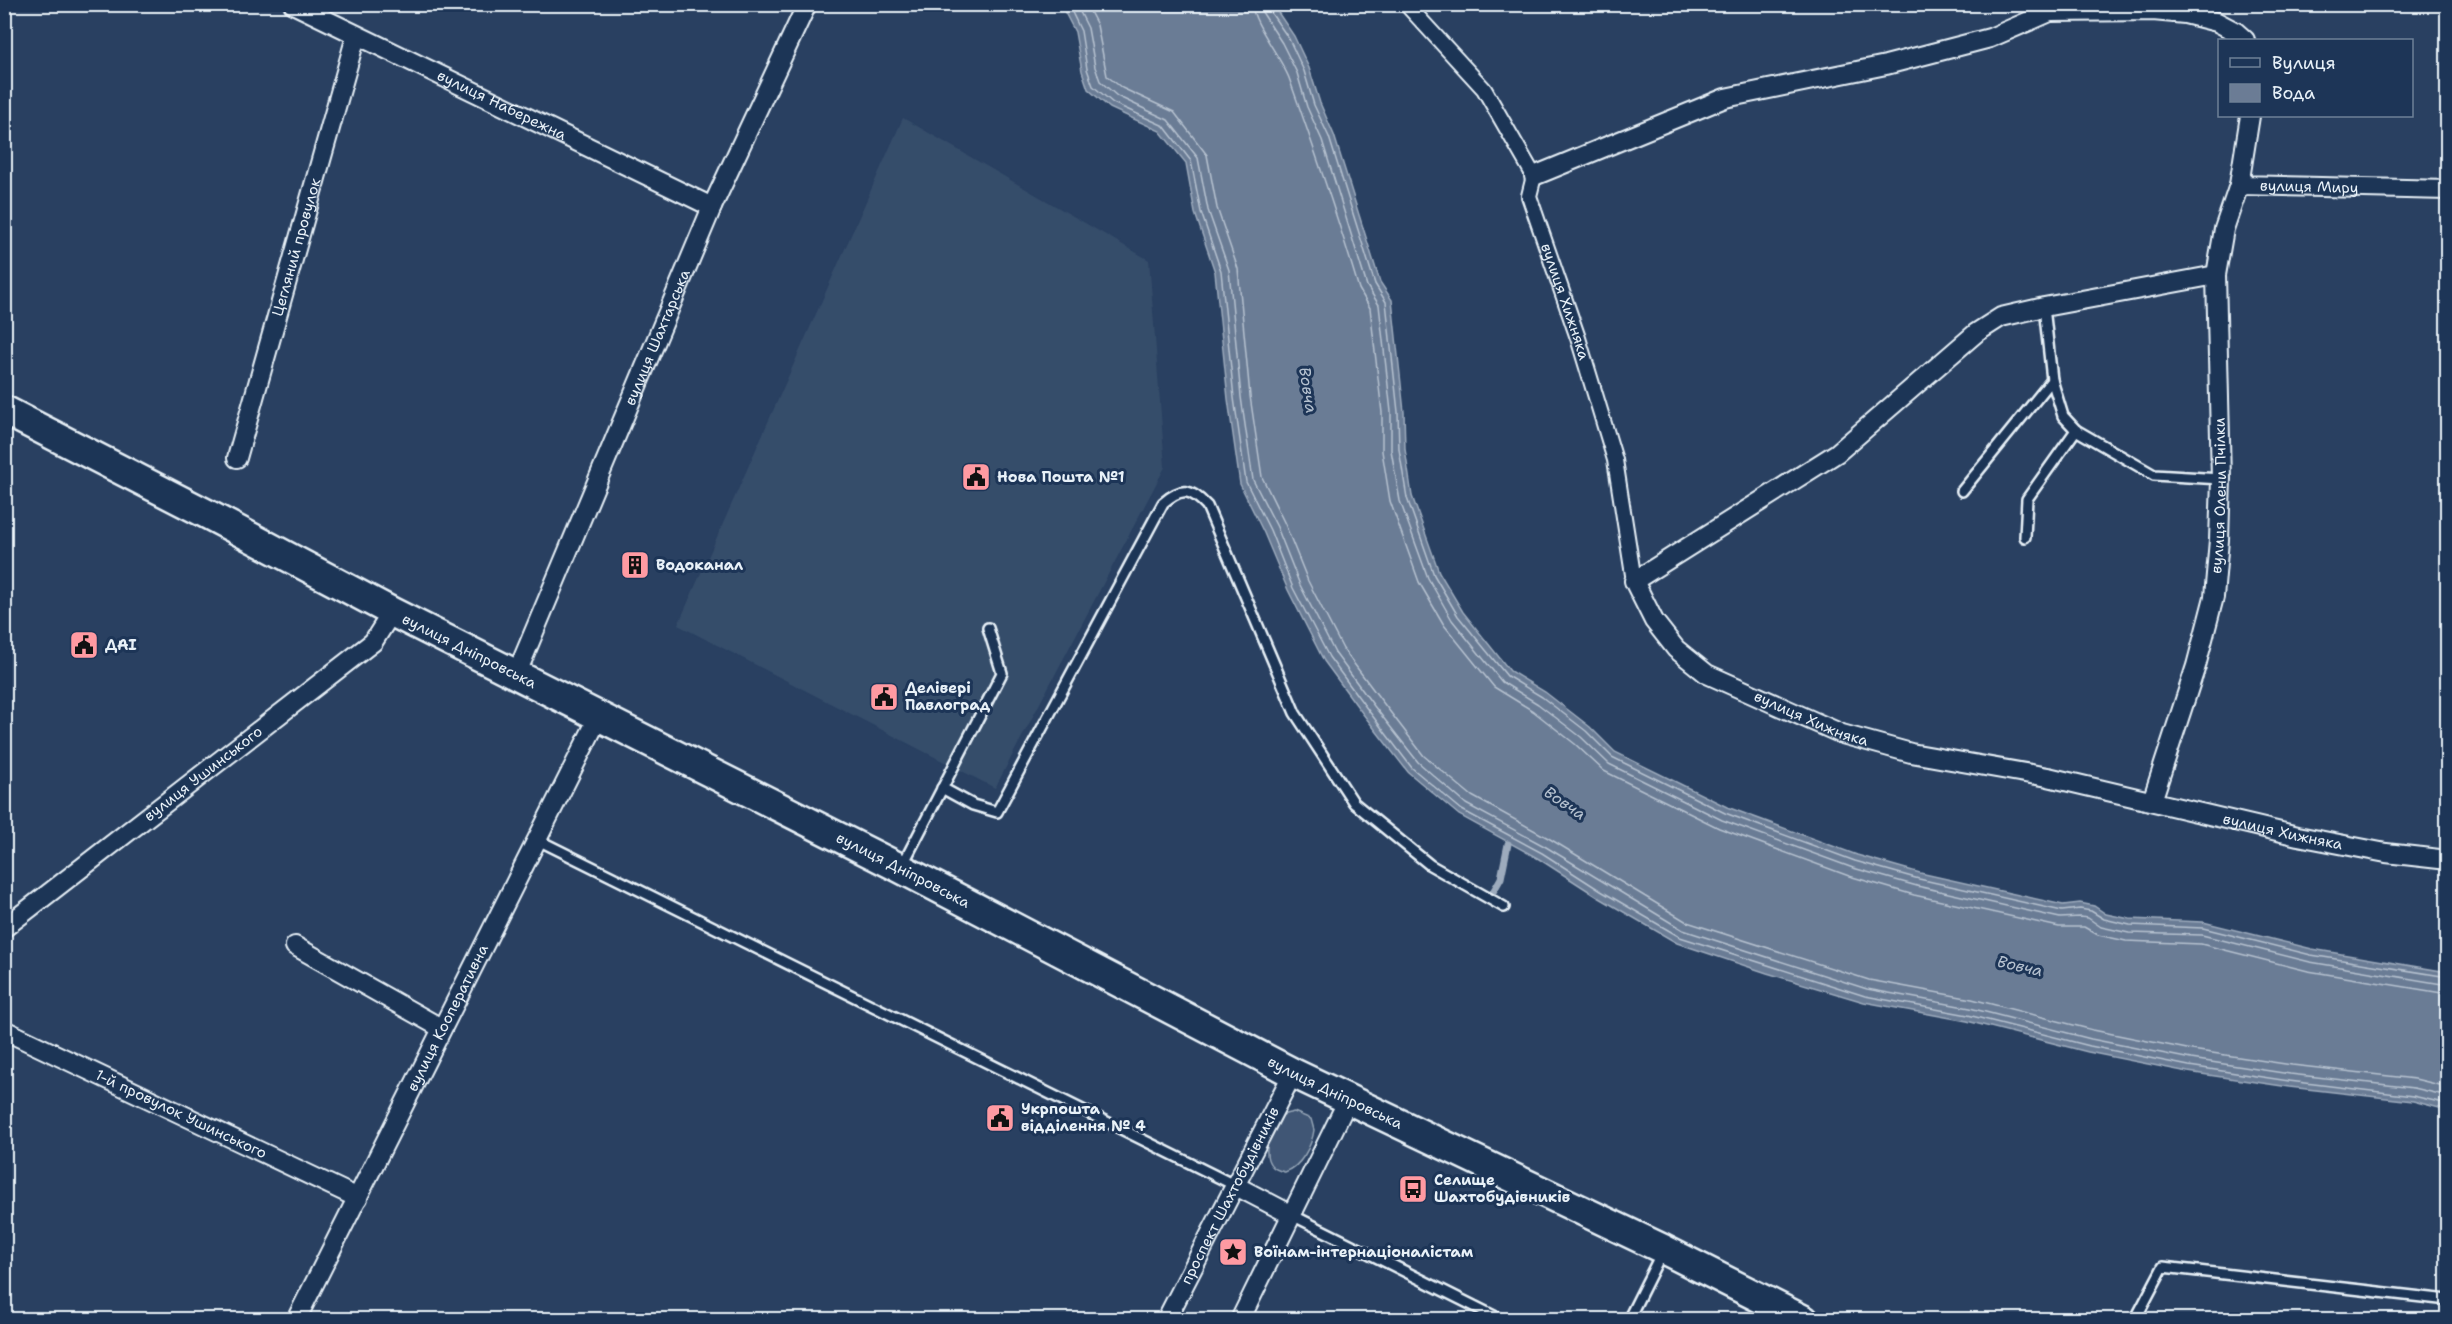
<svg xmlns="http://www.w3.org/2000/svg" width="2452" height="1324" font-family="'Shantell Sans',sans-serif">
<rect width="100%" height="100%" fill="#294061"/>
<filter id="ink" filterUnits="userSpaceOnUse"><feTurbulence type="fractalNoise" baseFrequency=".0167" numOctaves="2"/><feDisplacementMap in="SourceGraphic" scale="12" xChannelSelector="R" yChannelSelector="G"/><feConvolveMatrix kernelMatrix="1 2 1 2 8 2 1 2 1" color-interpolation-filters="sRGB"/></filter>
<g filter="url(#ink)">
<polygon fill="#364d6b" points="903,118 1149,260 1165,467 995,788 678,625"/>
<path fill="#415774" stroke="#94a4b6" stroke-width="1.5" d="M1294,1112l17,7 3,11c-2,15 -13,37 -29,42 -4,-1 -10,-2 -13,-6 -11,-11 -2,-41 8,-50 4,-2 10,-3 14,-4z"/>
<polygon fill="#6b7c95" stroke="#9dabbd" stroke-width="1.5" points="1061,5 1273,5 1294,36 1309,68 1320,103 1334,135 1380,282 1392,300 1404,412 1405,449 1412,496 1439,572 1463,612 1510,671 1545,692 1590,727 1615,752 1727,807 1857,855 1920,873 2063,905 2080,903 2094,906 2106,914 2130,919 2203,922 2312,949 2447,972 2447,1110 2413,1101 2289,1087 2188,1072 2088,1052 1967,1021 1864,1002 1767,973 1677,943 1598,897 1539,859 1459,815 1408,772 1363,714 1324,661 1288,590 1264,533 1240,484 1228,399 1215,272 1195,213 1186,163 1160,131 1110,108 1088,89 1082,71 1075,32"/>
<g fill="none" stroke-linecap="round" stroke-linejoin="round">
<g stroke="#b6c2d0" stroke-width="1.5">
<polyline points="1068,4 1081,31 1087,69 1093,86 1113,103 1164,126 1191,161 1201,212 1221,271 1234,398 1246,482 1270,530 1293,588 1329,657 1368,710 1412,768 1462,810 1542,853 1601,891 1680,937 1865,996 1968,1015 2090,1046 2189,1066 2289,1081 2413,1096 2448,1104"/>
<polyline points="1076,4 1088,28 1095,67 1100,81 1117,96 1168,120 1198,158 1208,210 1229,270 1241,397 1253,480 1277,527 1300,585 1335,653 1374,706 1418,762 1466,804 1546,847 1683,930 1867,989 1970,1008 2091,1039 2191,1059 2290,1074 2414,1088 2448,1096"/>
<polyline points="1086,4 1097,25 1107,76 1122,88 1174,112 1207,155 1217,208 1238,269 1250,396 1262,477 1285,524 1308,581 1343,649 1381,700 1424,756 1472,796 1550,839 1687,922 1869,980 1972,999 2093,1030 2192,1050 2292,1065 2415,1079 2448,1087"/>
<path d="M1252,4c0,18 29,53 37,74 25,70 49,140 70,211l11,19 12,105v38l8,50 29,81 25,43 50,62 39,24 42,33 29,27 115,57 130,48 65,19 145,32h25l14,8 28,6 75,3 107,27 140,23"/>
<polyline points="1261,4 1262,12 1282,43 1297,73 1307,107 1322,140 1367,286 1379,305 1391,412 1391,450 1400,501 1428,578 1452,620 1502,682 1538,704 1581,737 1609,764 1722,820 1853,868 1917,886 2060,918 2080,917 2088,918 2101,927 2129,933 2202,935 2310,962 2448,985"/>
<polyline points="1268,4 1269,10 1289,39 1304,71 1314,105 1329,137 1375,284 1386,302 1398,412 1399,449 1407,498 1434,575 1458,616 1507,676 1542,697 1586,731 1612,757 1725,813 1855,861 1919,879 2062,911 2080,909 2091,911 2104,919 2130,925 2203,928 2311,955 2448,977"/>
</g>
<polyline stroke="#9dabbd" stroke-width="7" points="1493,892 1501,878 1508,844"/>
<g stroke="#e8f1f8" stroke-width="14">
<g id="service">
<polyline points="2044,307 2052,380 2063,416 2076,430 2154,475 2221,479"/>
<polyline points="1962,491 2052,380"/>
<polyline points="2025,537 2027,499 2076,430"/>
<path d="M942,788l31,17 24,7 166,-309c19,-17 28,-14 44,3l88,207 59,90 76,62 74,42"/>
<polyline points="538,840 1234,1185"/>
<polyline points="902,866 1002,673 988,628"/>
<polyline points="1292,1215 1502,1320"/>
<polyline points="1628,1320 1662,1252"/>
<polyline points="2135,1320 2163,1267 2448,1300"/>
</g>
</g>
<g stroke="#e8f1f8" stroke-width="18">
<g id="pedestrian">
<path id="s1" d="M1406,4l78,85 50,87 -5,20 49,142 37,122 19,121"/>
</g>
</g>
<g stroke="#e8f1f8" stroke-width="22">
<g id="minor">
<path id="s2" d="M293,4l419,203"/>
<path id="s3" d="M2250,116l-11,69 209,5"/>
<polyline points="1534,176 1725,98 1886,65 1990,38 2050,12 2153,11 2185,14 2217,22 2236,32 2245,40"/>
<path id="s4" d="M2216,275l-172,32 -43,10 -25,16 -139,120 -203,128 20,40 22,28 31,25 135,60 69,19 137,24 250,59 88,17 62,7"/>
<path id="s5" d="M237,458l119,-422"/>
<path id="s6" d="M516,675l196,-468 95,-203"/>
<path id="s7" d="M2152,801l44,-135 18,-69 5,-57 2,-61 -5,-204 8,-46 15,-44"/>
<path id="s8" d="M4,928l369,-286 19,-30"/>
<polyline points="295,946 441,1028"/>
<path id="s9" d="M4,1030l354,168"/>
<polyline points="1234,1185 1292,1215"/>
<path id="s10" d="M296,1320l303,-604"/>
<path id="s11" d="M1166,1320l127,-247"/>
<polyline points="1240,1320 1348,1100"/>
</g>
</g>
<g stroke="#e8f1f8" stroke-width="33">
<g id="trunk">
<path id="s12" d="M4,410l203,104 185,98 508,256 393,205 370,176 141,71"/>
</g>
</g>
<use href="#service" stroke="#1d3557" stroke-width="9"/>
<use href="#pedestrian" stroke="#1d3557" stroke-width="14"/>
<use href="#minor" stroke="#1d3557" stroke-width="18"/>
<use href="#trunk" stroke="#1d3557" stroke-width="28"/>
</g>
</g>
<defs>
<g id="civic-square" transform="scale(1.5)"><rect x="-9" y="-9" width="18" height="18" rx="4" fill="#ff9aa2" stroke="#1d3557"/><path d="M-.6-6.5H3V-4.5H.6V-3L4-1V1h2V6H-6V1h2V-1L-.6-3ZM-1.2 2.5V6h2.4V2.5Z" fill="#111"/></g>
<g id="building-square" transform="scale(1.5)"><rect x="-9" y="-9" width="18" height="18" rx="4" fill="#ff9aa2" stroke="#1d3557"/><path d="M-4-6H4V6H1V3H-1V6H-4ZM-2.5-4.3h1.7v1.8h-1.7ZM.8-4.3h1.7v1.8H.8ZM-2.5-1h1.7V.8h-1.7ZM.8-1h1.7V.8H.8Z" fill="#111"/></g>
<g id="bus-square" transform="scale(1.5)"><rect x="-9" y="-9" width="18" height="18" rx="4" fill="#ff9aa2" stroke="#1d3557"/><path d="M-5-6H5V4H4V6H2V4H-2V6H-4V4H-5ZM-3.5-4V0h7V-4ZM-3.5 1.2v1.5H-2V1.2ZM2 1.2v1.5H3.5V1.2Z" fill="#111"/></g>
<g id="sight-square" transform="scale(1.5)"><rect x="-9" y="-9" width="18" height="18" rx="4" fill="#ff9aa2" stroke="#1d3557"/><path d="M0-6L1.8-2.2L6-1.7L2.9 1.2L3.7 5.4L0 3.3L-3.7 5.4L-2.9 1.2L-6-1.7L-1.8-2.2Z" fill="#111"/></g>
</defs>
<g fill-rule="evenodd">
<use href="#civic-square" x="976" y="477"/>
<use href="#building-square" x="635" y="565"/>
<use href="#civic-square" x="84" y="645"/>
<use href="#civic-square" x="884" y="697"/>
<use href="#civic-square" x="1000" y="1118"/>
<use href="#bus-square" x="1413" y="1189"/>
<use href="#sight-square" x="1233" y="1252"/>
</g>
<g text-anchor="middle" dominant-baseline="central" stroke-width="6" stroke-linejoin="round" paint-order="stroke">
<g font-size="15" fill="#e8f1f8" stroke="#1d3557">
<text stroke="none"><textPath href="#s2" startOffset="232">вулиця Набережна</textPath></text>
<text stroke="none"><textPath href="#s3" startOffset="140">вулиця Миру</textPath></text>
<text stroke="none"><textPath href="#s5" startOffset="219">Цегляний провулок</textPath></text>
<text stroke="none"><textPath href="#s1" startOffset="348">вулиця Хижняка</textPath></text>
<text stroke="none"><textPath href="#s6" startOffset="366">вулиця Шахтарська</textPath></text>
<text stroke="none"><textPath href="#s7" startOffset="315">вулиця Олени Пчілки</textPath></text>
<text stroke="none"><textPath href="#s12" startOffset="524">вулиця Дніпровська</textPath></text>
<text stroke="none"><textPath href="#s4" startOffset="906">вулиця Хижняка</textPath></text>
<text stroke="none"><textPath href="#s8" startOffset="252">вулиця Ушинського</textPath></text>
<text stroke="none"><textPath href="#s4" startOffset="1392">вулиця Хижняка</textPath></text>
<text stroke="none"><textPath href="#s12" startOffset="1010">вулиця Дніпровська</textPath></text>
<text stroke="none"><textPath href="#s10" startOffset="338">вулиця Кооперативна</textPath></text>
<text stroke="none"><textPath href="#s12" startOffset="1496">вулиця Дніпровська</textPath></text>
<text stroke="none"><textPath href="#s9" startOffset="196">1-й провулок Ушинського</textPath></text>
<text stroke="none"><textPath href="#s11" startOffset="140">проспект Шахтобудівників</textPath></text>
</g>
<g font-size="15" font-weight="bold" fill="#e8f1f8" stroke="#1d3557" text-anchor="start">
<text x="997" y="477">Нова Пошта №1</text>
<text x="656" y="565">Водоканал</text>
<text x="105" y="645">ДАІ</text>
<text x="905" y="688">Делівері<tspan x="905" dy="17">Павлоград</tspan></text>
<text x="1021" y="1109">Укрпошта<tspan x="1021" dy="17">відділення № 4</tspan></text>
<text x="1434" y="1180">Селище<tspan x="1434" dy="17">Шахтобудівників</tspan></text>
<text x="1254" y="1252">Воїнам-інтернаціоналістам</text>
</g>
<g font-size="16" font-style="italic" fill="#b6c2d0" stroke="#1d3557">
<text transform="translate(1308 390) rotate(81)">Вовча</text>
<text transform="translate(1565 803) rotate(34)">Вовча</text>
<text transform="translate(2020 966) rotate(13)">Вовча</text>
</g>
</g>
<rect width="2452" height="1324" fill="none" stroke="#1d3557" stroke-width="24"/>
<rect x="12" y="12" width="2428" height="1300" fill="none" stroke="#e8f1f8" stroke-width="2" filter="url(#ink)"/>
<rect x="2218" y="39" width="195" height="78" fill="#1d3557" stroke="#6e8097" stroke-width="1.5"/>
<rect x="2230" y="58" width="30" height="9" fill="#1d3557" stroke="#6e8097" stroke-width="1.5"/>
<text x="2272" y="69" font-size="18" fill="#e8f1f8">Вулиця</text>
<rect x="2230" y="84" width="30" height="18" fill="#6b7c95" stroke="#6e8097" stroke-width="1.5"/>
<text x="2272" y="99" font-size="18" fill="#e8f1f8">Вода</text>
</svg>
